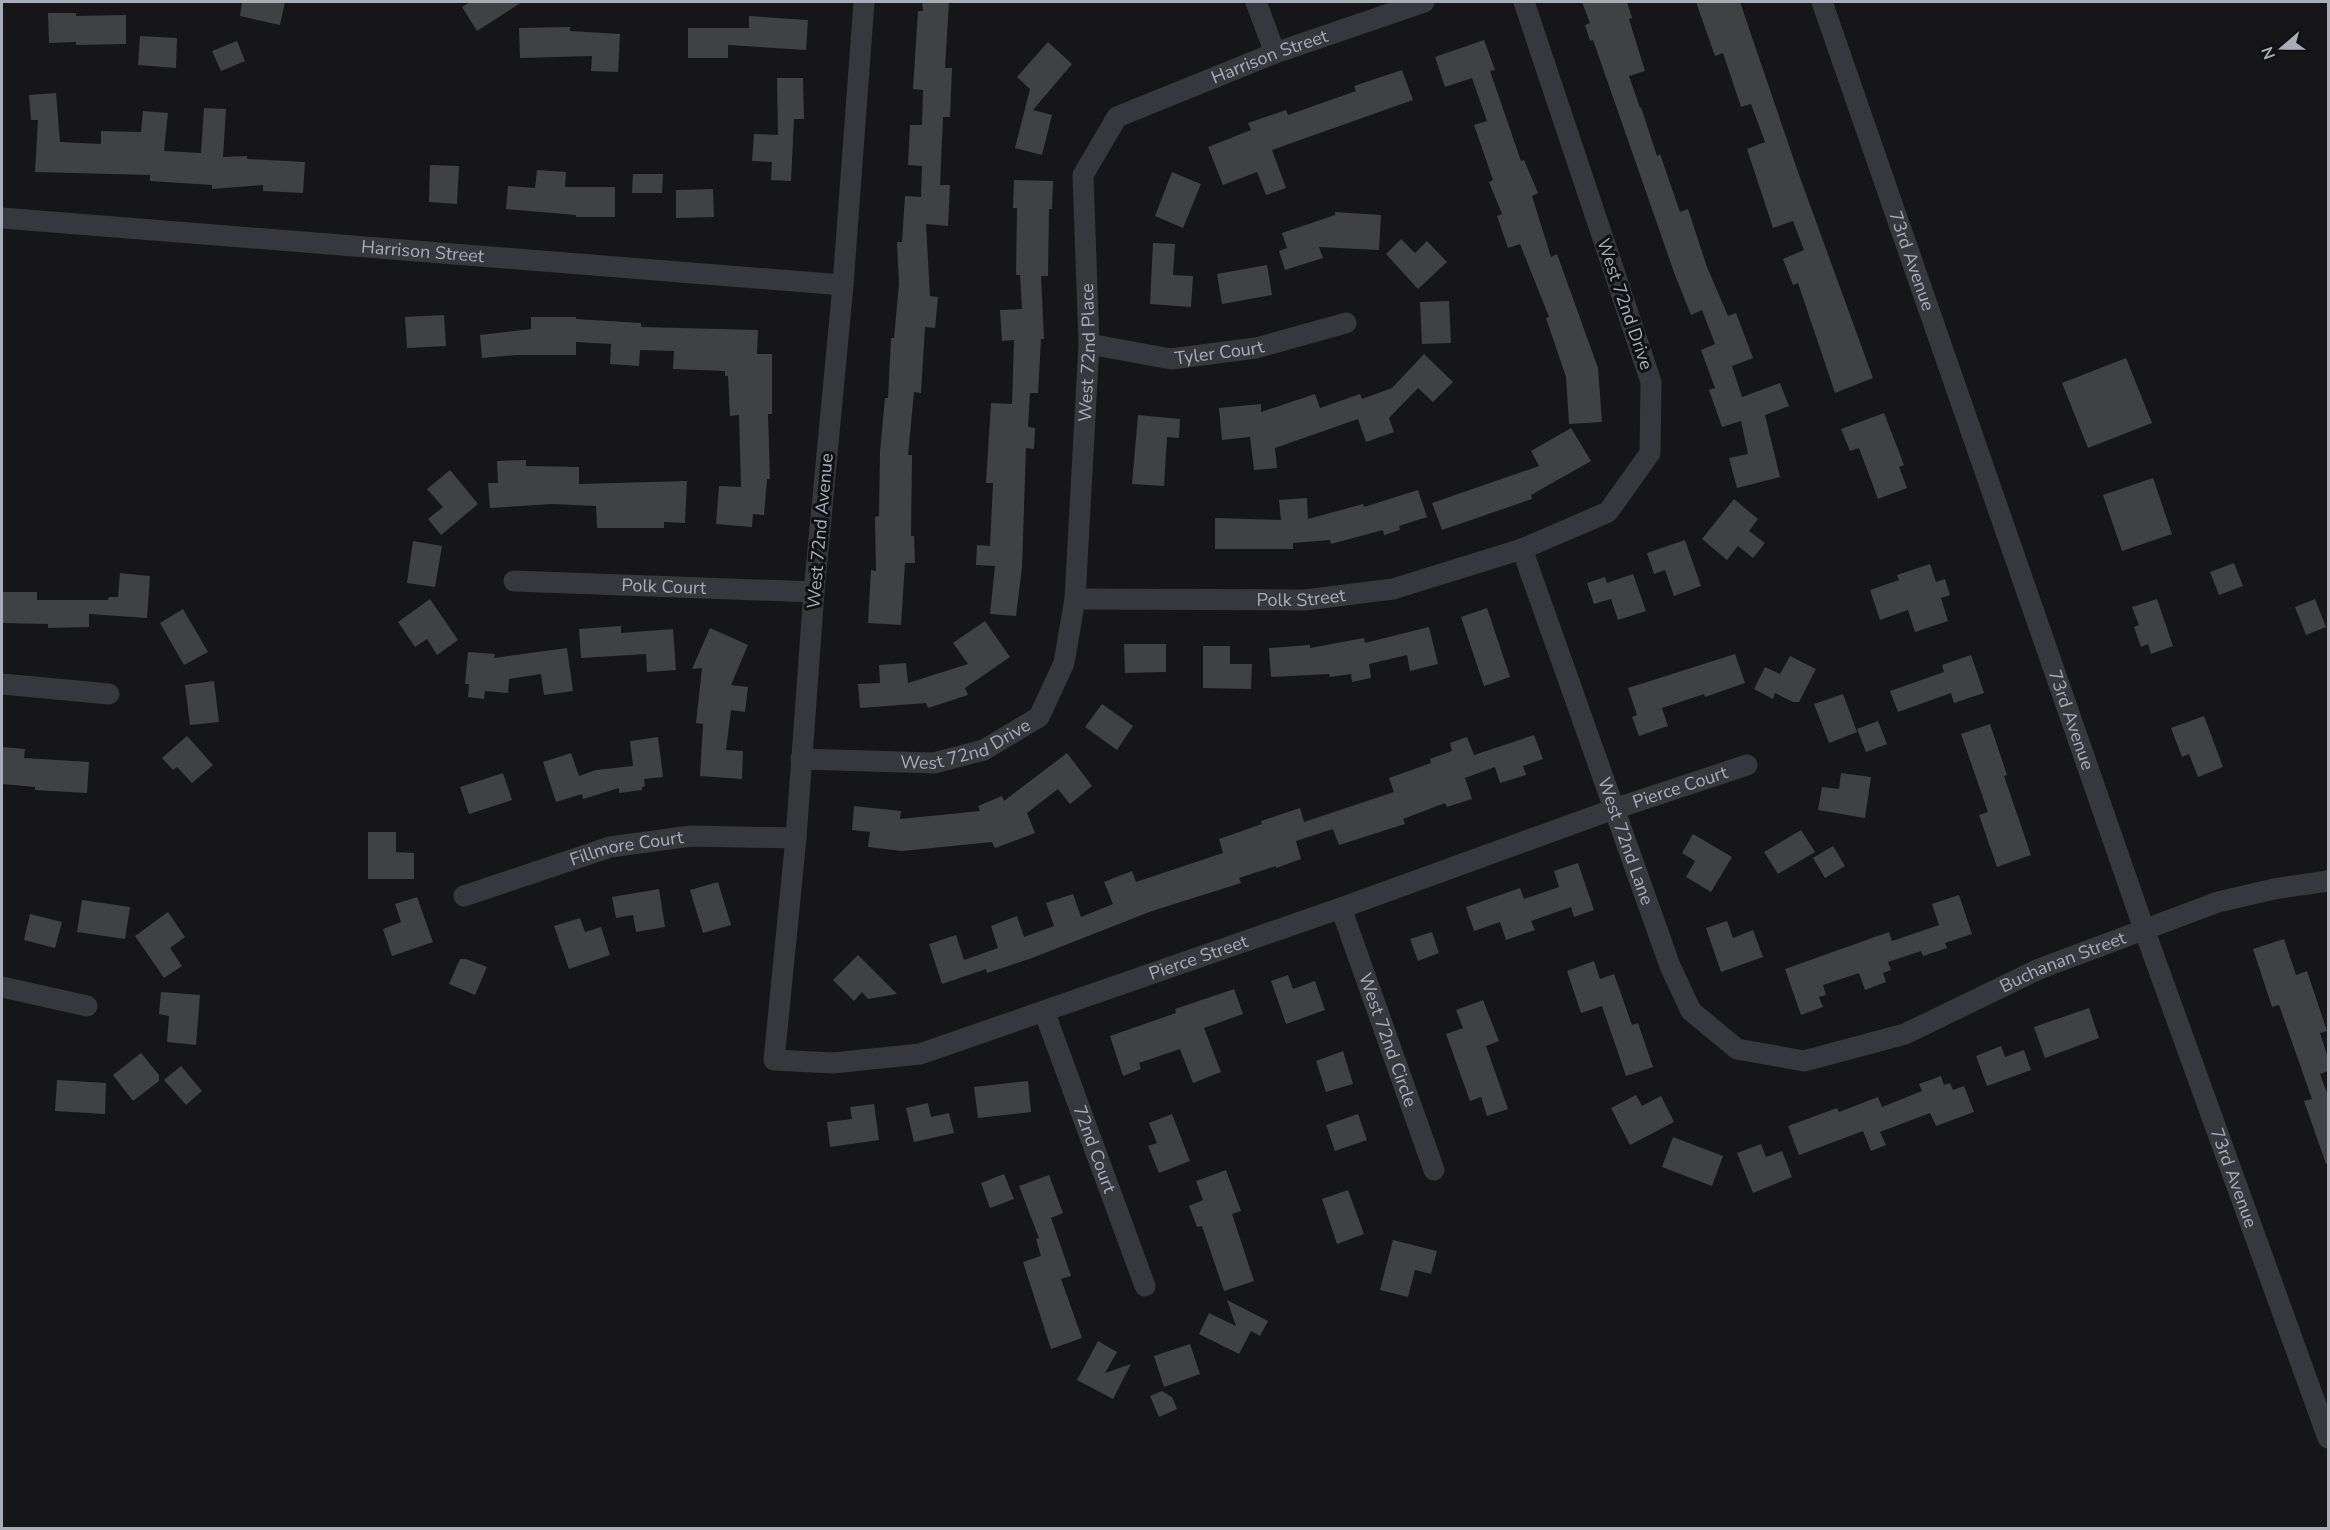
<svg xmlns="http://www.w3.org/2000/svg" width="2330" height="1530" font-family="'Nunito Sans',sans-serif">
<rect width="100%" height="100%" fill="#161618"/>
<g fill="#404145">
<polygon points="242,2 285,2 280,25 240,16"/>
<polygon points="470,2 522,2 477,31 462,7"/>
<polygon points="922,2 949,2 945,68 952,68 950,117 943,117 940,185 950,185 948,226 926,224 930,296 938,297 935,328 925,327 921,393 914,392 908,455 912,455 911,536 914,536 915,563 905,563 901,625 868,623 871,570 876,571 875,517 879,516 880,452 885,398 888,398 891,338 894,338 899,284 897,242 902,242 905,196 921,197 922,166 908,165 910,125 922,125 923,90 913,89 918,11 923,11"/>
<polygon points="1582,2 1627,2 1632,18 1629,19 1645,71 1629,76 1640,108 1641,107 1657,156 1660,154 1680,212 1688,209 1707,267 1728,316 1736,313 1753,358 1732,366 1742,397 1780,383 1789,406 1765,415 1780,477 1737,488 1729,458 1748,454 1741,421 1722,427 1709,390 1715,388 1701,350 1715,344 1702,310 1691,315 1675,275 1593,40 1590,41 1585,25 1590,23"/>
<polygon points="1696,2 1740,2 1798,172 1873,378 1835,393 1798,283 1793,285 1783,259 1804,250 1793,221 1773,228 1747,149 1765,142 1751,104 1741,107 1723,53 1715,56"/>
<polygon points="48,13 76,13 76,16 126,15 126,44 76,45 76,42 49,43"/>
<polygon points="749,16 808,20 806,50 728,45 728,58 688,58 688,28 749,28"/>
<polygon points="570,27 570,31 620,34 618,72 591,71 592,56 520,58 519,28"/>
<polygon points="140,36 177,38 176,68 138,65"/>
<polygon points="1484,40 1495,70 1490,71 1521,161 1524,160 1538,193 1532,196 1551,257 1557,254 1598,368 1602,422 1569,424 1566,377 1546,318 1549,317 1520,244 1508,248 1497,216 1502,214 1489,182 1493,180 1474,125 1487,121 1472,78 1445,87 1435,57"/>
<polygon points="237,41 245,61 221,71 212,51"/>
<polygon points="1048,42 1072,64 1033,110 1052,115 1042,155 1015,148 1030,89 1017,77"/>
<polygon points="1402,70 1413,100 1272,150 1286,188 1266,195 1257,172 1223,185 1208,147 1251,130 1248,123 1286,110 1288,115 1356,91 1354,86"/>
<polygon points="777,78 803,78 804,119 794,119 791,181 771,180 772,162 752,161 754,134 778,135"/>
<polygon points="56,93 60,142 101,144 101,131 141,132 143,111 168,113 164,151 201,153 204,108 226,109 223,157 247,156 247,159 305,162 303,193 263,191 263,185 212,189 212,185 150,181 150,175 35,172 38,120 31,120 29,95"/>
<polygon points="430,165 459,166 457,204 429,202"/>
<polygon points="537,170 566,172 565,187 615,187 615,217 576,217 576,215 506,209 508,186 535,188"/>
<polygon points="1172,172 1201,184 1183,228 1155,216"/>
<polygon points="633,174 663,174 662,193 632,193"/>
<polygon points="1014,180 1053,181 1052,209 1049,209 1048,276 1041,276 1044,339 1041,339 1038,393 1030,393 1028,427 1035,428 1034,449 1026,448 1022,567 1016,616 990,614 995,566 976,565 977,545 990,546 993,483 986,483 991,403 1012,404 1014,340 1002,341 1000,310 1022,309 1020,275 1016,275 1017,208 1013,208"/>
<polygon points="713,189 714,217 676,218 676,190"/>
<polygon points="1335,212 1381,215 1379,250 1319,247 1323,258 1285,270 1279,251 1287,248 1282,233 1335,215"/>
<polygon points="1401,239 1415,253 1427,241 1447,262 1418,289 1386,254"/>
<polygon points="1153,243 1175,244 1173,275 1193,276 1191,307 1150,304"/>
<polygon points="1267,265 1272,295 1222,304 1217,274"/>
<polygon points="1449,301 1451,343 1422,344 1420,302"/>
<polygon points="444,315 446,346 407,348 405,317"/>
<polygon points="531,317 576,317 576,319 641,323 641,327 758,330 757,354 772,354 772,414 768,414 770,479 767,479 764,515 753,514 752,527 716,524 719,486 741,487 739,415 730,416 728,376 725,376 725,371 673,369 674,351 640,350 639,366 610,364 611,344 576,342 576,355 517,355 482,358 480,335 531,329"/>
<polygon points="1424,354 1453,382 1433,402 1418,388 1389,418 1394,432 1366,442 1358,419 1275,448 1277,468 1254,470 1250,437 1222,440 1219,408 1261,404 1261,412 1315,394 1320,408 1360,394 1362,399 1392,388"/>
<polygon points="2126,358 2152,423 2088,448 2062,383"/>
<polygon points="1884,413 1904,465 1899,467 1907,488 1878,499 1859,448 1850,451 1841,429"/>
<polygon points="1138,415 1180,419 1179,438 1167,437 1164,486 1132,484"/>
<polygon points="1571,428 1591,461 1531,495 1532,499 1442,530 1432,503 1539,466 1531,451"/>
<polygon points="526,460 526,466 579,467 579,484 687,481 685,523 664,522 664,528 597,528 596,506 552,504 490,508 488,483 498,483 497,461"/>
<polygon points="450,470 478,504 441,535 428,519 443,507 427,489"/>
<polygon points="2153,478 2172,534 2122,551 2103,495"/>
<polygon points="1418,490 1427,517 1399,526 1400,530 1384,535 1383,530 1331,544 1330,540 1293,543 1293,549 1215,549 1215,518 1281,520 1279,500 1307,498 1308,519 1363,504 1364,507"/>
<polygon points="1734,499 1758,519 1749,531 1765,543 1753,558 1738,546 1727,560 1702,539"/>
<polygon points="1685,540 1701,586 1674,596 1665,570 1654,574 1647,553"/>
<polygon points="413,541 442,546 435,587 407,583"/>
<polygon points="2234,563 2243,586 2219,595 2210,572"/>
<polygon points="1930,564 1936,582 1945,579 1950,595 1941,598 1948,621 1915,632 1908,610 1880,620 1870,590 1899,580 1897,575"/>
<polygon points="120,573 150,576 147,618 89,614 89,627 48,628 48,624 2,623 2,592 37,592 37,600 108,600 109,597 118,597"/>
<polygon points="1633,574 1646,611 1618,620 1611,599 1594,604 1587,583 1605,577 1607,583"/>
<polygon points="430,599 458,640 437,655 427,639 415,647 398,622"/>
<polygon points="2157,599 2173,646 2151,654 2148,644 2141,647 2134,627 2139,625 2132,607"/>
<polygon points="2315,599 2326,627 2306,635 2295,607"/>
<polygon points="1487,608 1510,677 1484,686 1461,617"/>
<polygon points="183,609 208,652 184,665 160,623"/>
<polygon points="985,621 1010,657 965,688 968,695 928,708 926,703 860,708 858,684 880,683 879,665 906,663 908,683 968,664 953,643"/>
<polygon points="621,626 621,633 673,629 676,670 647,672 646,654 581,658 579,629"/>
<polygon points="1429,627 1438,664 1410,671 1407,655 1369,664 1371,678 1352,682 1351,674 1330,677 1329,674 1271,677 1269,648 1310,645 1310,648 1364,638 1365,643"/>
<polygon points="710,628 748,645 731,685 748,687 745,712 731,710 726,750 743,751 742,779 700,776 703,724 696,723 702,668 692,669"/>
<polygon points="1124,644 1166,644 1166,672 1125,673"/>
<polygon points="1203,646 1230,646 1230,664 1252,664 1251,689 1203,688"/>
<polygon points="567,648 573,691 544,695 541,674 509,679 508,693 485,691 484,699 468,697 469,684 465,684 468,652 495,654 494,658"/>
<polygon points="1735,654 1745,683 1705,697 1704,694 1662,708 1668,726 1639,736 1632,717 1637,715 1628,688"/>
<polygon points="1971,655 1984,693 1954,703 1951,693 1898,712 1890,691 1944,672 1942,665"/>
<polygon points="1790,656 1816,669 1799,702 1793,702 1775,693 1773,699 1754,689 1765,667 1780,674"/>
<polygon points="214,681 219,722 190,725 185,685"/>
<polygon points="1843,694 1857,732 1829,743 1814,704"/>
<polygon points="1102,704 1133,726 1117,750 1085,727"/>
<polygon points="2204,716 2223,767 2198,777 2189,754 2182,757 2171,728"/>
<polygon points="1878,721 1887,744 1866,752 1857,729"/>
<polygon points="1990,724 2007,775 2004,776 2031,855 1997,867 1979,815 1988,812 1961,734"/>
<polygon points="1534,735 1543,759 1523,766 1526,775 1500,783 1495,767 1465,778 1472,799 1447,807 1445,803 1403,819 1405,824 1339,845 1333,829 1296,841 1301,859 1276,868 1276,866 1239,878 1241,883 1152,911 1032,958 987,973 986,969 942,984 929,944 956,935 964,960 998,948 991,926 1017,916 1024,937 1054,926 1046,903 1073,894 1081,917 1113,904 1104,882 1132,871 1136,882 1223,853 1219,839 1262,824 1261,821 1300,808 1304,822 1394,792 1389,778 1431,763 1430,759 1452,751 1450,743 1467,737 1474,755"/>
<polygon points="187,736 213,765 192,783 177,767 173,770 162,758"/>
<polygon points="658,737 663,777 644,779 645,786 642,787 642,790 619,793 619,788 583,799 582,794 556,802 543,762 571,753 579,776 596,770 633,766 630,741"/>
<polygon points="2,747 25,749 24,758 89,762 87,793 35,790 35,787 2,784"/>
<polygon points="1067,753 1092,786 1070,804 1058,789 1027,813 1035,833 995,848 992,842 902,851 868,847 870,832 852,830 854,806 901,811 900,819 980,811 978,806 1002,796 1004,801"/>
<polygon points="503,773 512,800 469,814 460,787"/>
<polygon points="1841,773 1871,777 1865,818 1818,810 1822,787 1839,789"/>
<polygon points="1801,830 1815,852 1778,874 1764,852"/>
<polygon points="368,832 396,832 396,852 414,853 414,879 368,879"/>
<polygon points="1693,834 1732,857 1711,892 1686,877 1695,861 1682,853"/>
<polygon points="1833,846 1845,866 1825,878 1813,858"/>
<polygon points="1578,863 1594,910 1574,917 1571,907 1531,921 1535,930 1506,940 1500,922 1474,931 1466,907 1520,888 1524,899 1559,887 1554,871"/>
<polygon points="718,882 731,925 703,933 690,890"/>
<polygon points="659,889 665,927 636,932 633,915 616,918 612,897"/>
<polygon points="1959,895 1972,934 1945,943 1947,948 1923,956 1921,951 1888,962 1891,970 1883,973 1886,982 1865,990 1859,973 1823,985 1826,995 1819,997 1823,1007 1801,1015 1785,969 1889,932 1892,941 1939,925 1932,904"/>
<polygon points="417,897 433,942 392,956 383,929 401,922 395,904"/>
<polygon points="82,900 130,907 125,939 77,932"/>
<polygon points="168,912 185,937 170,948 182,966 164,978 135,936"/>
<polygon points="30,914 62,922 55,948 24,940"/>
<polygon points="580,918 585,932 601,927 610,955 569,969 554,926"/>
<polygon points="1727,921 1733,938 1753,930 1763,957 1721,972 1706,928"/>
<polygon points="1432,932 1439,953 1418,961 1410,939"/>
<polygon points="2284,939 2296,975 2307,971 2327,1031 2320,1033 2328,1058 2328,1071 2320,1074 2327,1093 2328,1093 2328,1163 2326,1164 2304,1101 2312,1099 2279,1005 2272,1007 2253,949"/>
<polygon points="858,955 897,994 868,999 862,992 854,1001 833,980"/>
<polygon points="460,959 466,959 487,967 475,995 449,984"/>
<polygon points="1594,961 1600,979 1614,974 1632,1025 1638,1023 1653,1067 1626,1076 1602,1006 1581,1013 1567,971"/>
<polygon points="1288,975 1293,989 1315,981 1325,1010 1286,1024 1271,981"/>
<polygon points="1234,989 1243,1014 1204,1028 1221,1072 1193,1083 1180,1049 1139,1063 1141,1069 1123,1076 1110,1036 1176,1013 1175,1009"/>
<polygon points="161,992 200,995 196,1045 167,1042 169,1016 159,1014"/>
<polygon points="1483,1000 1499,1041 1486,1046 1508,1109 1487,1116 1481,1097 1470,1101 1446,1034 1463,1028 1456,1010"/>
<polygon points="2089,1008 2099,1038 2045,1058 2034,1027"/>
<polygon points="2001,1046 2005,1057 2024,1050 2031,1070 1987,1086 1976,1056"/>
<polygon points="1343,1051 1353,1084 1326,1092 1316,1061"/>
<polygon points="141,1053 159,1075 159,1081 133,1101 113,1075"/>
<polygon points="181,1066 202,1091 186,1105 164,1080"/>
<polygon points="1941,1076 1944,1085 1950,1083 1953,1090 1964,1086 1974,1112 1936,1126 1930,1113 1880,1132 1886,1145 1871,1151 1863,1131 1799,1155 1788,1126 1837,1108 1839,1112 1878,1097 1882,1107 1922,1091 1919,1084"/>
<polygon points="57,1080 106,1083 105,1114 55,1111"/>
<polygon points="1028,1081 1031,1112 978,1118 974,1087"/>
<polygon points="1636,1095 1642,1106 1661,1096 1674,1122 1630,1145 1611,1108"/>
<polygon points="928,1103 931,1117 949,1113 954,1133 914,1142 906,1108"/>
<polygon points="874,1104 879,1140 830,1147 827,1122 852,1119 850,1107"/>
<polygon points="1172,1114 1190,1161 1159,1173 1148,1146 1157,1143 1149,1123"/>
<polygon points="1358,1114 1367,1140 1335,1151 1326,1125"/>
<polygon points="1673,1137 1723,1156 1712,1186 1662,1167"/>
<polygon points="1761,1144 1766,1157 1782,1151 1792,1177 1753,1193 1737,1153"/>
<polygon points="1226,1170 1241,1211 1232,1214 1254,1281 1224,1291 1202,1226 1197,1227 1189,1206 1203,1200 1196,1181"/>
<polygon points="1004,1174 1014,1199 990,1208 981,1183"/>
<polygon points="1049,1175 1063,1213 1051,1218 1071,1276 1061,1279 1082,1338 1051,1349 1023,1262 1041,1256 1036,1239 1039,1238 1019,1186"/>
<polygon points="1348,1190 1364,1234 1337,1244 1322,1199"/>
<polygon points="1393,1240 1437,1251 1431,1274 1415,1270 1408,1297 1380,1290"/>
<polygon points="1227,1300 1268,1321 1260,1336 1251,1331 1239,1354 1199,1334 1209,1313 1236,1326"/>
<polygon points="1098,1341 1117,1352 1105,1373 1131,1364 1113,1399 1077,1380"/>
<polygon points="1190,1344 1200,1374 1164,1387 1154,1356"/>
<polygon points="1162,1391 1172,1397 1177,1409 1159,1417 1150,1396"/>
</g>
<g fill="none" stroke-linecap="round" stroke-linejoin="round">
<g stroke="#37383d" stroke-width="21">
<path id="s1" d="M864,2l-21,283 -29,307 -18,246 -22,222 59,3 87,-9 421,-146 273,-99 133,-44"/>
<polyline points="1256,2 1275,53"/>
<path id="s2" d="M1822,2l322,927 184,509"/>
<path id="s3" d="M2,218l841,67"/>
<path id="s4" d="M1089,344l82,15 85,-11 90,-25"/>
<path id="s5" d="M1522,549l148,417 21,45 46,38 67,12 101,-27 134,-65 179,-67 56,-13 54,-8"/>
<path id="s6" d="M514,581l300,11"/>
<path id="s7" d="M1075,599l230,1 88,-11 129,-40 86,-37 42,-59 1,-71 -127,-380"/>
<polyline points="2,684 109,694"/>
<path id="s8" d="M801,759l133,4 50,-13 55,-33 25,-54 11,-64 14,-255 -6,-169 34,-58 158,-64 149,-51"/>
<path id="s9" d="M464,896l146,-49 81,-11 105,2"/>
<path id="s10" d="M1341,908l93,262"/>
<polyline points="2,987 87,1006"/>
<path id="s11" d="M1044,1011l101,275"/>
</g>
</g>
<g text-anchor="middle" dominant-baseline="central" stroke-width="6" stroke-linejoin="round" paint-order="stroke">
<g font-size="18" fill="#a8adb8" stroke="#111113">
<text stroke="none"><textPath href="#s8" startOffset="1029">Harrison Street</textPath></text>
<text stroke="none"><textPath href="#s3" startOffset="422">Harrison Street</textPath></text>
<text stroke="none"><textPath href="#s2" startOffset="274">73rd Avenue</textPath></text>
<text transform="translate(1625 304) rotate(71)">West 72nd Drive</text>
<text stroke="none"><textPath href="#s4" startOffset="132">Tyler Court</textPath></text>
<text stroke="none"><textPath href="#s8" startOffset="620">West 72nd Place</textPath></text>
<text transform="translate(820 531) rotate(-85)">West 72nd Avenue</text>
<text stroke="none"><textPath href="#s6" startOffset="150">Polk Court</textPath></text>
<text stroke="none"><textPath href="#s7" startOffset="226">Polk Street</textPath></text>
<text stroke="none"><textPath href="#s2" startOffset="760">73rd Avenue</textPath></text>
<text stroke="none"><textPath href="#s8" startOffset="168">West 72nd Drive</textPath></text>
<text stroke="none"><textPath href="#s1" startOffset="2014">Pierce Court</textPath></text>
<text stroke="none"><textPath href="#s5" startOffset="310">West 72nd Lane</textPath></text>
<text stroke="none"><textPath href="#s9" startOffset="170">Fillmore Court</textPath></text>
<text stroke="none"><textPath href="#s1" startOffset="1503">Pierce Street</textPath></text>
<text stroke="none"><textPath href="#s5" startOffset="898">Buchanan Street</textPath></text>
<text stroke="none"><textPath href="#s10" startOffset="140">West 72nd Circle</textPath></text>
<text stroke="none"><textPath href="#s11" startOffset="147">72nd Court</textPath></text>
<text stroke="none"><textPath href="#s2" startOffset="1246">73rd Avenue</textPath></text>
</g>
</g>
<rect width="2330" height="1530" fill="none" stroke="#a8adb8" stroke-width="6"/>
<g transform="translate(2282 48) rotate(250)" stroke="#111113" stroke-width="4.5" paint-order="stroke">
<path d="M0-4.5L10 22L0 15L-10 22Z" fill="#a8adb8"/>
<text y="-9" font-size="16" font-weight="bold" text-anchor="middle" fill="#a8adb8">N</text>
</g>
</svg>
